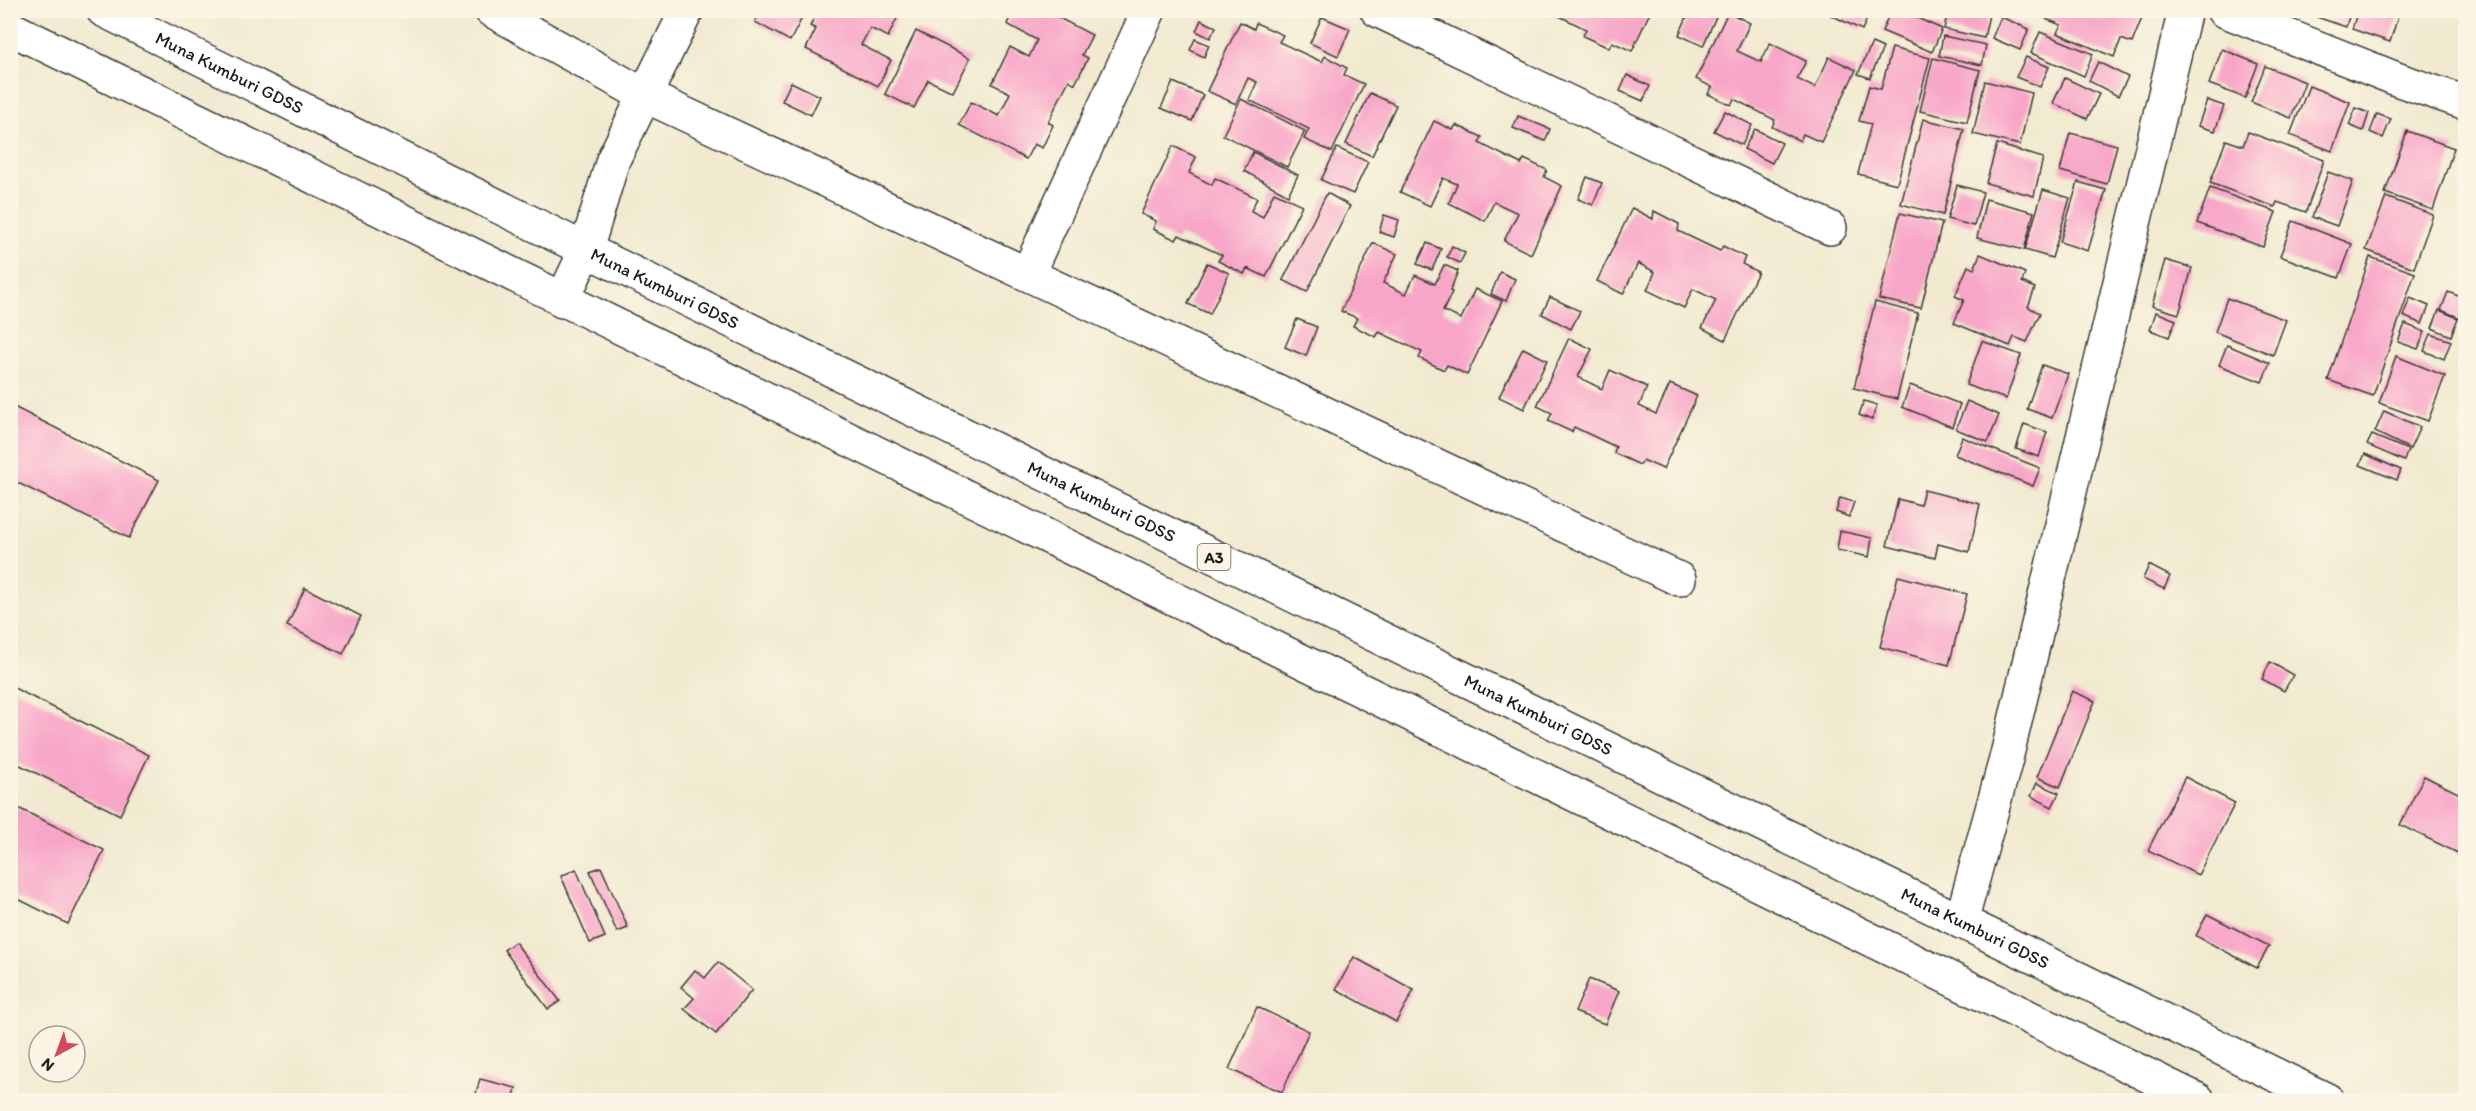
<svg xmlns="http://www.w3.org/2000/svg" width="2476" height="1111" font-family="Itim,sans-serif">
<rect width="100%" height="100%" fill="#fcf5e5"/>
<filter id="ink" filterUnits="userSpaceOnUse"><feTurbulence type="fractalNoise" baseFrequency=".0167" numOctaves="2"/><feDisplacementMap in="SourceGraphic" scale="12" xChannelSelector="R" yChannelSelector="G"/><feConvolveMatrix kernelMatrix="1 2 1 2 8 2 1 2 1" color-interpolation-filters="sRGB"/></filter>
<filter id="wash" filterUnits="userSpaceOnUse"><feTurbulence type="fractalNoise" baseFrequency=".008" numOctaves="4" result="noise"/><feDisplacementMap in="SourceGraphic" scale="24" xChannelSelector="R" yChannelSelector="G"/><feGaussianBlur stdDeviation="1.35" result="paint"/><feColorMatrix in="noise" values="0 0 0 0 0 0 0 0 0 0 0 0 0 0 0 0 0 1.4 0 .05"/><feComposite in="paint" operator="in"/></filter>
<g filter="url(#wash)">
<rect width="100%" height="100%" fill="#f1ead0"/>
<g id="blocks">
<g fill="#f8a6c7">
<polygon points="761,10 798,10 804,14 790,41 755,22"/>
<polygon points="818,10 901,10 888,37 870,28 861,45 891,60 878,86 806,49 816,29 810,26"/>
<polygon points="1014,10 1044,10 1092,35 1082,55 1088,58 1075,84 1069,80 1048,122 1053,125 1042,148 1034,144 1026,159 959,125 971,102 999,116 1010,93 992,84 1010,47 1029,57 1037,40 1007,24"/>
<polygon points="1547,10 1651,10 1632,51 1612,42 1609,48 1583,36 1586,29"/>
<polygon points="1690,10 1719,10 1703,46 1679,35"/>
<polygon points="1820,10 1871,10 1862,30"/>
<polygon points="1891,10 1899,10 1942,29 1932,52 1882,31"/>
<polygon points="1948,10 1990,10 1984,38 1944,29"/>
<polygon points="2049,10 2139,10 2144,13 2132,43 2121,39 2114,57 2057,33 2061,25 2046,19"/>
<polygon points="2296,10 2351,10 2346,27"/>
<polygon points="2358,10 2400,10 2390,42 2352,29"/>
<polygon points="1728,12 1750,23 1737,51 1761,62 1770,43 1806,61 1797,79 1815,88 1829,57 1856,70 1821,142 1803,134 1800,141 1772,127 1775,120 1734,99 1731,105 1708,94 1712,87 1696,79"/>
<polygon points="1322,17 1350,29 1338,56 1310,43"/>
<polygon points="2001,17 2029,29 2020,50 1992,38"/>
<polygon points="1201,20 1216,27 1210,38 1196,31"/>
<polygon points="1240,22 1254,29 1256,23 1283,35 1279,42 1322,62 1325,56 1347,68 1344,75 1364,84 1332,152 1304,139 1309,129 1249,100 1257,82 1248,78 1236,104 1207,91"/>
<polygon points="916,31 970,58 953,92 928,80 914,108 885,94"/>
<polygon points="2040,32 2093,54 2084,76 2031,53"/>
<polygon points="1943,36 1986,45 1982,65 1939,56"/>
<polygon points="1195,39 1209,45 1204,57 1190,50"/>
<polygon points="1872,43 1883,48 1870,78 1858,74"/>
<polygon points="1892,48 1930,58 1897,184 1858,174 1871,124 1859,121 1869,86 1881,89"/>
<polygon points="2222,49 2258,64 2245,98 2209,84"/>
<polygon points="2026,57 2049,67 2040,87 2016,77"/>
<polygon points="1933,58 1980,70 1967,122 1920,111"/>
<polygon points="2098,62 2128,77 2118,96 2089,81"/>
<polygon points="2265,66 2305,82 2291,118 2251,102"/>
<polygon points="1627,75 1650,86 1643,101 1620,91"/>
<polygon points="2065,78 2099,94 2087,119 2053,103"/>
<polygon points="1985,81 2032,93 2020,145 1973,134"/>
<polygon points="791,82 820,96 811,115 782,101"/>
<polygon points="1173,82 1203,95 1192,121 1161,108"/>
<polygon points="2309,86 2350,102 2332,151 2290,135"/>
<polygon points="1370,93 1396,105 1372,156 1346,144"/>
<polygon points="1241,99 1305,131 1287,167 1223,135"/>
<polygon points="2207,100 2224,106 2215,131 2198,126"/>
<polygon points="2356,108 2369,113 2363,131 2349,125"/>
<polygon points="1725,111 1752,125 1742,145 1714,131"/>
<polygon points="2377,114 2391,119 2383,138 2370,132"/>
<polygon points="1518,116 1550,129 1545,141 1513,128"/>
<polygon points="1923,119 1964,129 1943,215 1901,204"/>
<polygon points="1434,121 1453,130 1456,125 1482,137 1479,143 1521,164 1524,159 1547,170 1544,177 1562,186 1531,254 1504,241 1518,213 1494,202 1485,221 1449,203 1457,184 1443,178 1430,206 1400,192"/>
<polygon points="1755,129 1782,143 1772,163 1744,149"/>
<polygon points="2407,131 2454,148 2433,210 2385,193"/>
<polygon points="2248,132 2324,160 2306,212 2277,202 2275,207 2210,183 2226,140 2243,146"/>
<polygon points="2070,133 2117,145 2107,184 2060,171"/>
<polygon points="1997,144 2043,158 2034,196 1986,183"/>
<polygon points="1173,146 1196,157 1189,173 1212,185 1215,178 1257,198 1251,211 1263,217 1274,192 1302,205 1266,277 1247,268 1244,274 1218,261 1222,255 1179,235 1176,240 1153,229 1156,221 1141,214"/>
<polygon points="1337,148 1368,162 1353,194 1321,180"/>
<polygon points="1253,152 1298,175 1288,195 1244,171"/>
<polygon points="2328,172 2353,181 2337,226 2312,217"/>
<polygon points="1587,177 1602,183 1593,205 1578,199"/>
<polygon points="2078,182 2106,190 2088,251 2060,242"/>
<polygon points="1957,185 1983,192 1974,226 1947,219"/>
<polygon points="2210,188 2276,212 2263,247 2197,223"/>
<polygon points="2043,190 2070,198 2052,258 2025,250"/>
<polygon points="1327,193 1350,206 1307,292 1283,280"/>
<polygon points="2386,197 2433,215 2414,268 2366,250"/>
<polygon points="1986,199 2034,212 2024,250 1977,238"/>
<polygon points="1632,208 1653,219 1654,211 1679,224 1678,231 1720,251 1723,246 1745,257 1742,264 1758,272 1725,340 1702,328 1716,300 1693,289 1684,308 1647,290 1655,272 1638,263 1623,294 1597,281"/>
<polygon points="1900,213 1942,223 1921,308 1879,299"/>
<polygon points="1384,215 1399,220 1394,237 1379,232"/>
<polygon points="2293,221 2352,244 2339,278 2280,256"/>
<polygon points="1373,243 1397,254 1383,283 1406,294 1415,275 1435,284 1444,265 1458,271 1450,291 1452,292 1443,311 1461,319 1475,289 1502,301 1467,375 1447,365 1444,370 1419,358 1422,352 1379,332 1376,337 1353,326 1357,318 1341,311"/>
<polygon points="1427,243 1441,249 1432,270 1417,264"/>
<polygon points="1452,246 1465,253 1460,263 1447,257"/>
<polygon points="1980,254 2025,273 2022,282 2035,288 2028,307 2040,313 2027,342 2014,337 2010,346 1954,323 1964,300 1955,296 1968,266 1974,269"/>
<polygon points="2370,257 2415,273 2373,396 2328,380"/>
<polygon points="2165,260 2192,268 2179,314 2152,306"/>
<polygon points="1207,263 1229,273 1210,314 1188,304"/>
<polygon points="1500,272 1515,279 1506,301 1491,294"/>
<polygon points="2448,292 2466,299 2460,318 2441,310"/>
<polygon points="1550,297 1580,311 1571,329 1542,314"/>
<polygon points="2227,298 2286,320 2273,355 2215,332"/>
<polygon points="2410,298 2429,306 2422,324 2403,316"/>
<polygon points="1875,302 1918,313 1897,399 1854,388"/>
<polygon points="2439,310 2458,318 2451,336 2432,328"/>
<polygon points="2156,312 2176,320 2169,337 2150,330"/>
<polygon points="1297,319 1317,327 1306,356 1285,347"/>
<polygon points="2405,324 2425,332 2418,349 2398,342"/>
<polygon points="2431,334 2451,341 2444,359 2424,351"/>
<polygon points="1569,338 1592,349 1578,377 1602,389 1610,370 1647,387 1639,406 1656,414 1670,384 1697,396 1663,469 1643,460 1640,465 1614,453 1616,447 1574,427 1572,432 1548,421 1552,413 1537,406"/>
<polygon points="1982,341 2021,355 2006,399 1966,385"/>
<polygon points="2227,345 2270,363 2262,382 2219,365"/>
<polygon points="1523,348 1547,360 1524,409 1499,397"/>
<polygon points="2396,356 2445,376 2428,421 2379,403"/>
<polygon points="2042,365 2068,374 2052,418 2027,409"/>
<polygon points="1910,385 1960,404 1952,427 1902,407"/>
<polygon points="1864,401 1877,405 1872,420 1859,415"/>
<polygon points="1967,401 1999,415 1988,442 1956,429"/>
<polygon points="10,405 159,480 129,538 10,479"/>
<polygon points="2384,411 2420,427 2410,449 2375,432"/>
<polygon points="2024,424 2047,432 2039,457 2016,449"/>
<polygon points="2372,435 2408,450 2404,461 2367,445"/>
<polygon points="1962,437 2040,468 2033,486 1955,455"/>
<polygon points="2365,454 2401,470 2397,480 2360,465"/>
<polygon points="1924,490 1980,504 1969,552 1938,544 1935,558 1887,546 1898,499 1920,505"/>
<polygon points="1840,498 1854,502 1849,517 1836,512"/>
<polygon points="1840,531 1872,538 1869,557 1837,550"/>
<polygon points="2149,565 2170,576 2164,589 2143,579"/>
<polygon points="1898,576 1967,594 1949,665 1880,647"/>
<polygon points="305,588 361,616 343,654 287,626"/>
<polygon points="2270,662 2293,675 2284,691 2262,679"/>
<polygon points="10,686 149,755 120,815 10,760"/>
<polygon points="2072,691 2095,701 2060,787 2037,777"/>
<polygon points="2424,776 2466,797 2466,857 2400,825"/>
<polygon points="2185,777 2235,803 2198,875 2148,850"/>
<polygon points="2037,783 2059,793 2052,807 2031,796"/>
<polygon points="10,804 104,850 68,924 10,895"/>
<polygon points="601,867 628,928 617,932 590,871"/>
<polygon points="576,869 605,937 590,943 561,876"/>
<polygon points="2207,914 2269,946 2257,968 2196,936"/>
<polygon points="515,942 560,1001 548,1009 504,950"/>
<polygon points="1354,957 1414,990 1396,1022 1336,989"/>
<polygon points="718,962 752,990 716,1034 684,1009 694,998 681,987 695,970 705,978"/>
<polygon points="1589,979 1619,991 1605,1024 1575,1012"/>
<polygon points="1257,1007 1309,1031 1282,1092 1229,1069"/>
<polygon points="480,1079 516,1088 513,1100 488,1100 475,1097"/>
</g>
</g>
</g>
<g filter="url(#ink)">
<use href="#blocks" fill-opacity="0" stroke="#3c3b37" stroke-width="1.5"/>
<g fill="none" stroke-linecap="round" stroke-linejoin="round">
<g stroke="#3c3b37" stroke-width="36">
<g id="minor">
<polyline points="491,10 646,96 1679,579"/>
<polyline points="1377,10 1830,228"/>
<polyline points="2223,10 2399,80 2466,103"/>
<polyline points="1028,273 1149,10"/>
<polyline points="562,301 586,250 613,160 687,10"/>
<polyline points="1961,922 2006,759 2185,10"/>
</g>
</g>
<g stroke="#3c3b37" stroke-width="36">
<g id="highway">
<path id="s1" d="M103,10l483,240 1741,850"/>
<path d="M10,28c728,360 1461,711 2188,1072"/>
</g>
</g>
<use href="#minor" stroke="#fff" stroke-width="33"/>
<use href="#highway" stroke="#fff" stroke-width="33"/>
</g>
</g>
<g text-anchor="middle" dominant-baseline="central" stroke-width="6" stroke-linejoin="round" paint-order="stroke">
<rect fill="#fcf5e5" stroke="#5f5d58" stroke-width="1.5" x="1197.5" y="544" width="33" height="26" rx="4.5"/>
<g font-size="16" font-weight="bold" fill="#1c1c1c">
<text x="1214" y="557">A3</text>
</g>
<g font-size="18" fill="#1c1c1c" stroke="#fcf5e5">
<text stroke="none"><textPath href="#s1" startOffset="141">Muna Kumburi GDSS</textPath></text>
<text stroke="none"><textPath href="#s1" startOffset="627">Muna Kumburi GDSS</textPath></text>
<text stroke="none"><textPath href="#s1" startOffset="1113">Muna Kumburi GDSS</textPath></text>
<text stroke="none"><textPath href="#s1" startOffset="1599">Muna Kumburi GDSS</textPath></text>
<text stroke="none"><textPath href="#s1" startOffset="2085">Muna Kumburi GDSS</textPath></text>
</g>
</g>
<rect width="2476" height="1111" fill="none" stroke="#fcf5e5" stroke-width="36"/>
<g transform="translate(57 1054) rotate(221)"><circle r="28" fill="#fcf5e5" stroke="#a29e95" stroke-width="1.5"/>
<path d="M0-4.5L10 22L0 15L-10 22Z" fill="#d1495b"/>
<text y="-9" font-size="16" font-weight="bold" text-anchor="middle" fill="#1c1c1c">N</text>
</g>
</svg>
